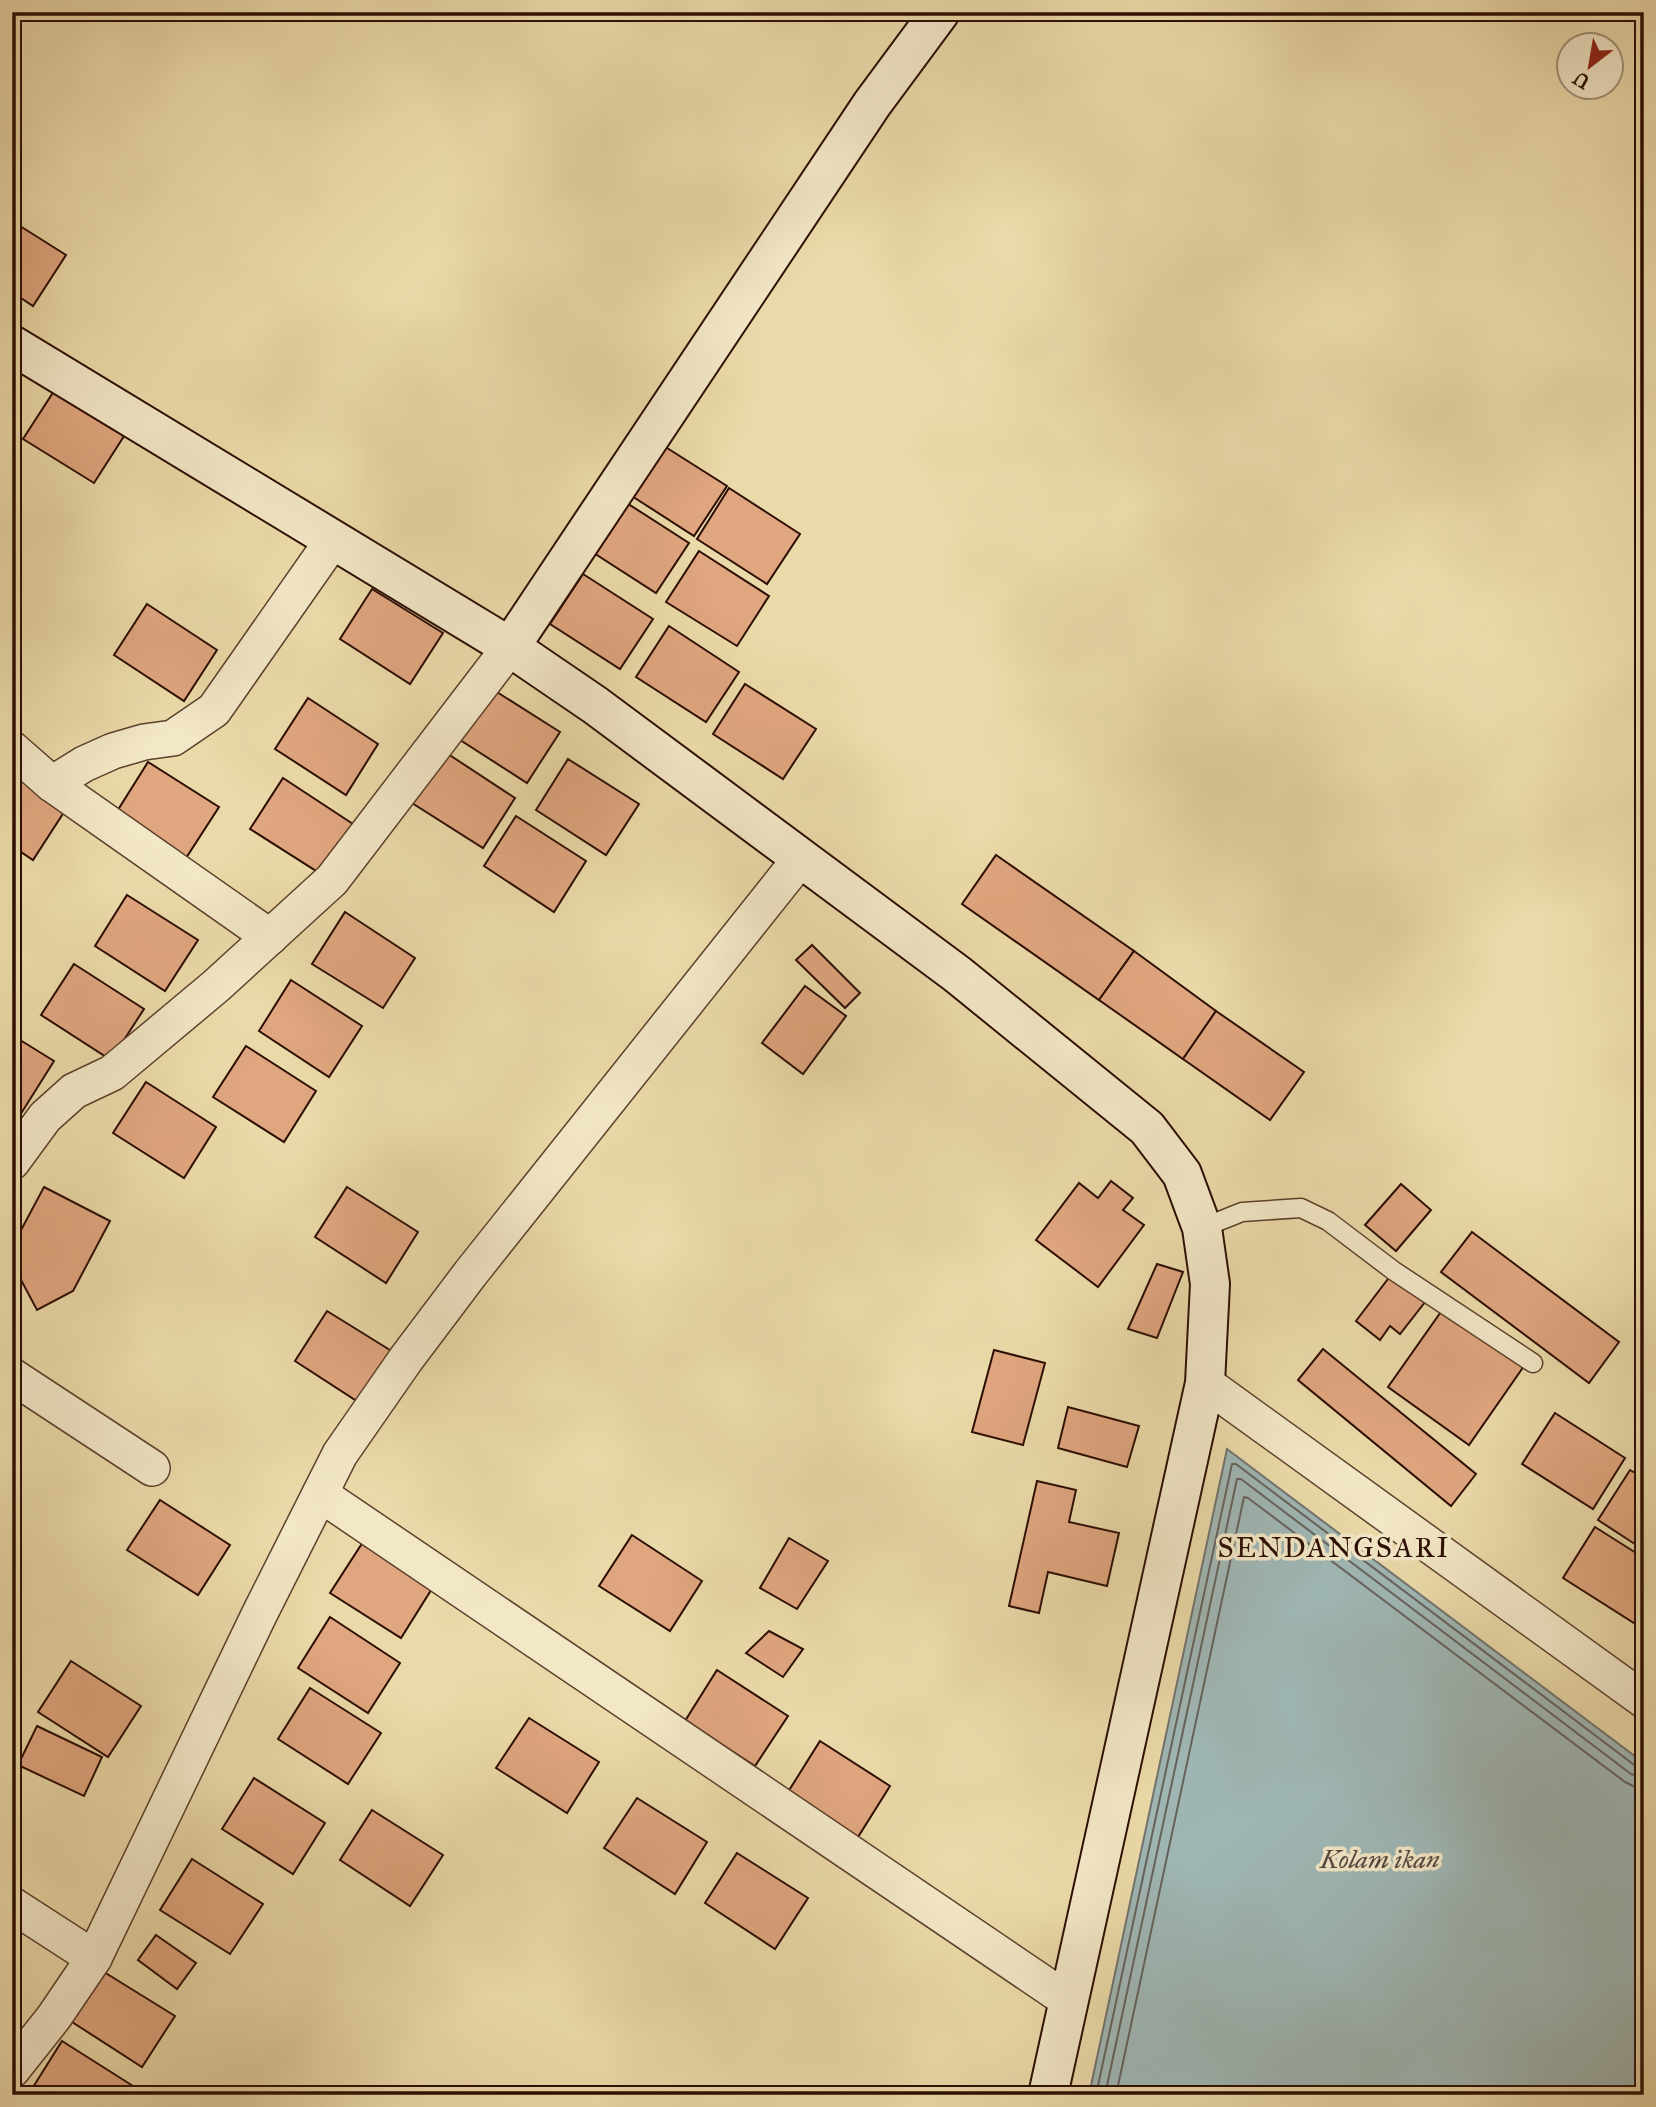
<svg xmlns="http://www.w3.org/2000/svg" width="1656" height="2107" font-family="'IM FELL Great Primer',serif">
<rect width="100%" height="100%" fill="#ebdaa9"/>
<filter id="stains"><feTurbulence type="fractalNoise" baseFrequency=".00286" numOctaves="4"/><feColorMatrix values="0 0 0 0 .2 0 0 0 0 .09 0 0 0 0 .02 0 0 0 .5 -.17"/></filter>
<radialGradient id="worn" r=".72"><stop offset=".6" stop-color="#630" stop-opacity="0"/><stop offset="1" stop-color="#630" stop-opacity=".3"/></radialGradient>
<polygon fill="#9fb7b5" stroke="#71736e" stroke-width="2" points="1227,1449 1644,1763 1644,2095 1089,2095"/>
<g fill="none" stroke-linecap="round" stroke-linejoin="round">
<g stroke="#66625c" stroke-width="2">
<polyline points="1096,2095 1232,1464 1236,1464 1637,1767 1644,1768"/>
<polyline points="1105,2095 1237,1479 1241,1479 1631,1774 1644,1777"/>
<polyline points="1116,2095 1244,1497 1248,1498 1625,1782 1633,1786 1644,1788"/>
</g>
</g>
<g fill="#e0a67f" stroke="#2c0d03" stroke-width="2">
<polygon points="12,221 66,255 33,306 12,292"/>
<polygon points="56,388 126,433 94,483 23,439"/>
<polygon points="656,441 727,486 694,536 624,491"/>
<polygon points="729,488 800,534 767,584 697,539"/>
<polygon points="619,498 689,543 656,593 586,548"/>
<polygon points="699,551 769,596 737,646 666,602"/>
<polygon points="583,574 653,619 620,669 550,624"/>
<polygon points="372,589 443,633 410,684 340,639"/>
<polygon points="147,604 217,650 184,701 114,655"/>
<polygon points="669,626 739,672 706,722 636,677"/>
<polygon points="745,684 816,729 783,779 713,734"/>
<polygon points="489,687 560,732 527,783 457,738"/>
<polygon points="308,698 378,744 346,795 275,749"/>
<polygon points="445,752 515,798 483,848 412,803"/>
<polygon points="568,759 639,804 606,855 536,810"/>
<polygon points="148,762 219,807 186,858 116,813"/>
<polygon points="12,775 66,809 33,860 12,846"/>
<polygon points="283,778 353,824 321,874 250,829"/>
<polygon points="516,816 586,861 554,912 484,866"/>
<polygon points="996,855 1134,951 1099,1000 962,904"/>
<polygon points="127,895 198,940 165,991 95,946"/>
<polygon points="345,912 415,958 383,1008 312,964"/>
<polygon points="812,945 860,993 845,1008 796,960"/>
<polygon points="1134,951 1216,1011 1183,1059 1099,1000"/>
<polygon points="74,964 144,1009 111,1060 41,1015"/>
<polygon points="291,980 362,1026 329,1077 259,1031"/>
<polygon points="805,986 846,1016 803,1074 762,1043"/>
<polygon points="1216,1011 1304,1072 1270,1120 1183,1059"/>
<polygon points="12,1035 54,1061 22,1112 12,1106"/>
<polygon points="246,1046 316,1091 284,1142 213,1097"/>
<polygon points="146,1082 216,1127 184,1178 113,1133"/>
<polygon points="1111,1181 1133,1198 1123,1210 1144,1225 1098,1287 1036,1240 1079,1183 1098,1198"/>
<polygon points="1401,1184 1431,1210 1396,1251 1365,1225"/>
<polygon points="44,1187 110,1221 73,1291 37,1310 12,1263 12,1247"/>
<polygon points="347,1187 418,1232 386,1283 315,1237"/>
<polygon points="1472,1232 1619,1342 1589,1383 1441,1272"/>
<polygon points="1157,1264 1183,1272 1157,1338 1128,1329"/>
<polygon points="1394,1271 1429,1297 1400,1334 1390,1326 1380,1340 1356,1321"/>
<polygon points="1443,1309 1524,1366 1469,1445 1388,1387"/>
<polygon points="327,1311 398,1355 366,1407 295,1361"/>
<polygon points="1323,1349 1476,1474 1451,1506 1298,1380"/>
<polygon points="994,1350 1045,1363 1023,1445 972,1432"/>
<polygon points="1068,1407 1139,1426 1127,1467 1058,1448"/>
<polygon points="1555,1413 1625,1458 1593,1509 1522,1464"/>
<polygon points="1630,1470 1644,1478 1644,1550 1598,1520"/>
<polygon points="1037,1481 1076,1490 1069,1522 1119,1533 1107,1586 1048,1572 1039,1613 1009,1606"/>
<polygon points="160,1500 230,1545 198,1595 127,1550"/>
<polygon points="1595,1527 1644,1558 1644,1607 1634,1623 1563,1578"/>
<polygon points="632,1535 702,1581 670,1631 599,1586"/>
<polygon points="789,1538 828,1561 797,1609 760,1588"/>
<polygon points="363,1542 433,1587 401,1638 330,1593"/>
<polygon points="330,1617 400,1663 368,1713 298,1668"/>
<polygon points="769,1631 803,1649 783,1677 746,1653"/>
<polygon points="71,1661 141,1706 108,1757 38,1712"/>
<polygon points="717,1670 788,1716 755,1766 685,1721"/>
<polygon points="310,1688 381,1733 348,1784 278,1739"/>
<polygon points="529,1718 599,1762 567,1813 496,1768"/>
<polygon points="37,1726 102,1757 84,1796 18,1765"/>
<polygon points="820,1741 890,1786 858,1837 788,1792"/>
<polygon points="254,1778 325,1823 293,1874 222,1829"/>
<polygon points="637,1798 707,1842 675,1894 604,1848"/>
<polygon points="372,1810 443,1855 410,1906 340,1860"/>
<polygon points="737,1853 808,1898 775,1949 705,1903"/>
<polygon points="192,1859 263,1904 230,1954 160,1910"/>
<polygon points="156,1935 196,1963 177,1989 138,1960"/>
<polygon points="104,1972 175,2016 142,2067 72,2022"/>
<polygon points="62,2041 133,2086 127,2095 34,2095 30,2092"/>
</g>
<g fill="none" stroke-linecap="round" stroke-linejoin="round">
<g stroke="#5c402c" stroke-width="21">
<polyline id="lane" points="1202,1228 1242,1212 1301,1208 1328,1221 1394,1271 1533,1363"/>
</g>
<g stroke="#5c402c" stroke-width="38">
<g id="street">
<polyline points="12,749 52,784 270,937"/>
<polyline points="52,784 84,764 113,751 144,742 173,738 214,710 333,540"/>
<polyline points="12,1162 45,1117 74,1091 112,1073 216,986 332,880 510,647"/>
<polyline points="12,1376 152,1468"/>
<polyline points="1205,1383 1644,1700"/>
<polyline points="320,1494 1069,2001"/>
<polyline points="12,1905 94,1958"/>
<polyline points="12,2070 54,2017 94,1958 259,1615 340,1454 406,1359 470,1274 801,858"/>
</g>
</g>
<g stroke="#2c0d03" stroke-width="42">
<g id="secondary">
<polyline points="12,345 510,647 595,705 957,974 1147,1128 1182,1174 1202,1228 1210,1284 1205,1383 1048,2095"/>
<polyline points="510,647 872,104 940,12"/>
</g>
</g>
<use href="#lane" stroke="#f2e7c7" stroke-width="18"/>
<use href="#street" stroke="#f2e7c7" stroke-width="35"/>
<use href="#secondary" stroke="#f2e7c7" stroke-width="38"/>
</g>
<g text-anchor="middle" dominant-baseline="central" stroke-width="7" stroke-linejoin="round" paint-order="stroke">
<g font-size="26" font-style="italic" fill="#544841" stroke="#f2e7c7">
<text x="1380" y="1859">Kolam ikan</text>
</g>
<g font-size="28" letter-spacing="2" fill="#2c0d03" stroke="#f2e7c7">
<text x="1334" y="1547">SENDANGSARI</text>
</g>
</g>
<rect width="1656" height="2107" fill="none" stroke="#ebdaa9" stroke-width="42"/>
<rect x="14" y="14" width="1628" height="2079" fill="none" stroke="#2c0d03" stroke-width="3.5"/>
<rect x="21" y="21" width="1614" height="2065" fill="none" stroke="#2c0d03" stroke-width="2"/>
<g transform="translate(1590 66) rotate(211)"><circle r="33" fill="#f2e7c7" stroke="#a39079" stroke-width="2"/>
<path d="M0-5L12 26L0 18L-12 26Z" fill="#8f2418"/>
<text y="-10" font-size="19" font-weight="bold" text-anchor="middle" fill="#2c0d03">U</text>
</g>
<rect width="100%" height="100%" filter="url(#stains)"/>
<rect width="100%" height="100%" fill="url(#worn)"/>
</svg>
